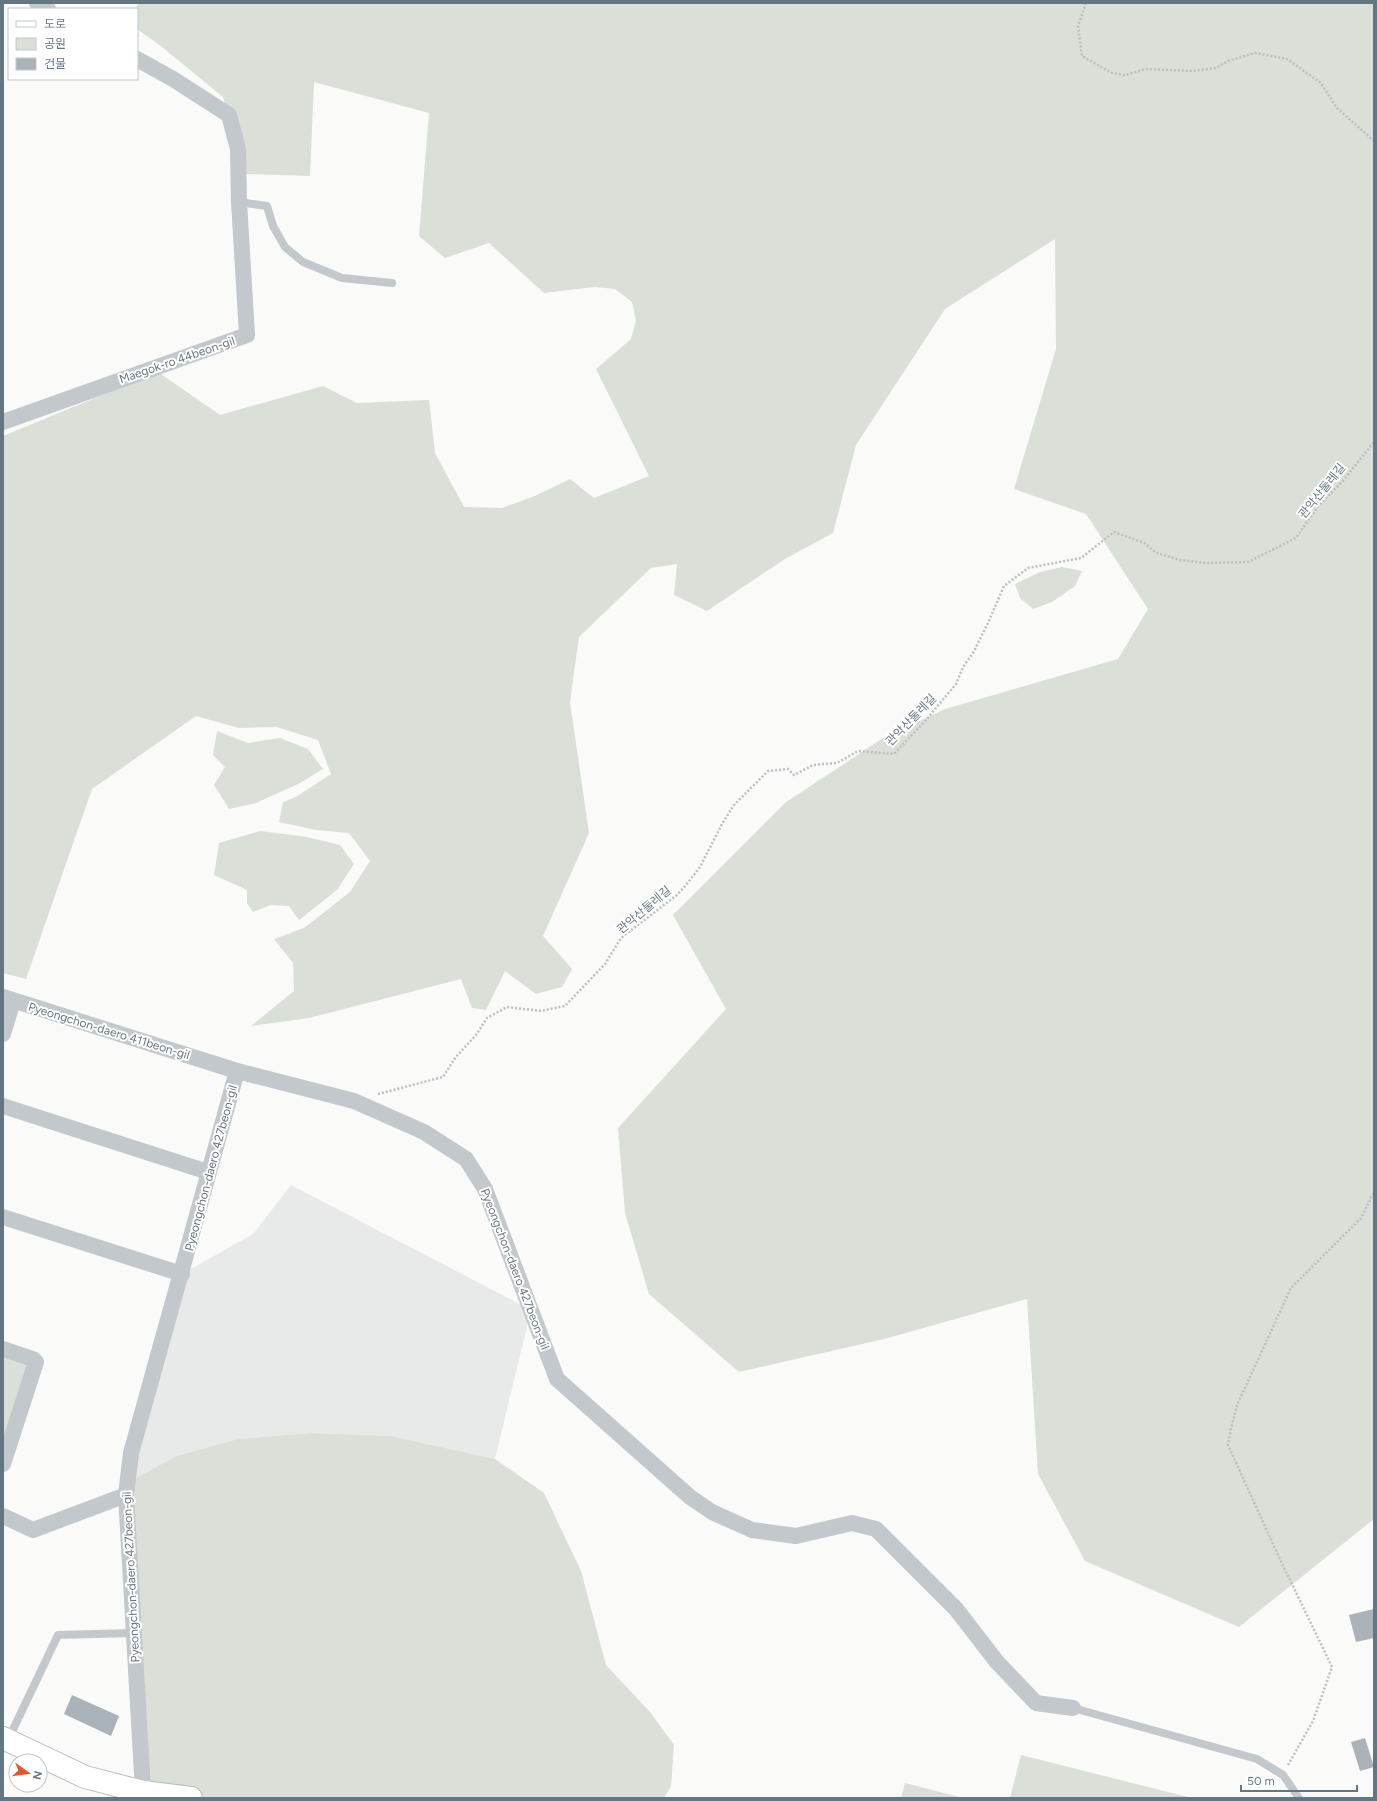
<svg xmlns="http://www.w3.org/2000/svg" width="1377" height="1801" font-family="Figtree,'Noto Sans KR',sans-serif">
<rect width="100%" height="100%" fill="#fafaf8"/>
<polygon fill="#e8e9e9" points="291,1185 531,1310 495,1459 391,1436 310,1433 238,1439 176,1456 124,1485 182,1274 253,1234"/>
<g fill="#dadfd7">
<polygon points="139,3 1374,3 1374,1519 1239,1627 1085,1561 1038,1474 1027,1299 884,1339 739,1372 649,1294 625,1213 618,1128 726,1009 673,915 785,803 883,738 945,709 1118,659 1148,609 1086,514 1014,489 1056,349 1055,239 945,309 856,445 833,533 785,559 707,611 674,595 677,564 651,568 579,637 570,702 589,833 543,936 572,969 562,987 536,994 505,971 486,1010 472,1008 461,979 309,1018 251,1026 294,991 293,963 274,939 304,928 350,892 370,861 349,833 316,830 279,822 283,802 296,797 331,774 318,740 277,727 239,728 196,716 92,789 26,979 3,973 3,436 158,372 220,415 323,386 357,403 429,400 435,453 464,507 502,508 535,496 570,479 594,498 649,476 596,369 631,339 636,321 632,302 615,289 595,287 544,293 489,243 445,258 419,236 429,113 314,82 310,176 246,174 223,97 162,47 137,29 137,9 135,9"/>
<polygon points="1062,567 1082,571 1075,586 1052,602 1033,609 1020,598 1015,584 1040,572"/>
<polygon points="217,731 248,743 280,738 308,749 323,769 300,783 256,803 229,809 214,785 225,767 213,755"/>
<polygon points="260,831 307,837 340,845 354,864 337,890 299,920 289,906 271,905 253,912 247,903 247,890 214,875 219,843"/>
<polygon points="3,1354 30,1363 3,1447"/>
<polygon points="310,1433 391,1436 495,1459 544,1493 581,1571 606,1665 650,1712 674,1745 671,1786 664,1798 191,1798 143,1792 124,1485 176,1456 238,1439"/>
<polygon points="1021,1755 1192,1798 1010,1798"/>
<polygon points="905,1783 963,1798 901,1798"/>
</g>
<g fill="#aab3b9">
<polygon points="1374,1609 1374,1638 1356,1642 1349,1615"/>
<polygon points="72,1695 119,1716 111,1736 64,1714"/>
<polygon points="1365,1738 1374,1767 1360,1771 1351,1742"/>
</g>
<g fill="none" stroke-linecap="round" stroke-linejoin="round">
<g stroke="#b3babf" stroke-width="24">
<polyline id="secondary" points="3,1738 85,1777 143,1792 191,1798"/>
</g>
<g stroke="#bbbfc2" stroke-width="2.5" stroke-dasharray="2 2" stroke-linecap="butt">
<polyline points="1086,3 1078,26 1082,56 1112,73 1125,75 1146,69 1193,71 1216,68 1228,61 1255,53 1287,59 1321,83 1337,108 1374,141"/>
<polyline points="378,1094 443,1077 455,1058 476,1035 487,1018 507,1007 541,1011 565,1006 605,964 621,938 677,895 686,885 700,867 722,824 734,805 768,771 788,769 794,775 813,765 837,763 858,751 894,754 926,720 956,684 963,667 973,653 988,623 1004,586 1028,568 1081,558 1114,532 1144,543 1157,553 1180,560 1206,563 1248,562 1296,538 1319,505 1342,482 1374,442"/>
<polyline points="1288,1765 1313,1721 1332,1667 1277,1553 1228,1445 1231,1429 1237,1405 1291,1288 1361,1218 1374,1192"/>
</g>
<g stroke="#c3c8cc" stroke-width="8">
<polyline points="239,202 267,206 273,226 285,247 303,262 342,278 392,283"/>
<polyline points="1073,1708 1257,1759 1283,1775 1299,1798"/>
<polyline points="8,1740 58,1635 134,1633"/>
</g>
<g stroke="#c3c8cc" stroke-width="16">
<polyline points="37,3 48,9"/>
<polyline points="3,422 247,335 239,202 238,149 229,115 173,79 137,59"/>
<polyline points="3,997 237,1071 354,1101 424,1132 466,1159 485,1189 557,1379 690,1497 712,1512 752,1530 796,1536 852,1523 876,1529 956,1609 997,1662 1036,1703 1073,1708"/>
<polyline points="3,1034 13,1001"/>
<polyline points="3,1106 208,1172"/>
<polyline points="3,1217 182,1274"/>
<polyline points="3,1349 33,1359 36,1362 3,1464"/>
<polyline points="3,1516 33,1530 126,1495"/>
<polyline points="143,1792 126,1495 131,1453 237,1071"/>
</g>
<use href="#secondary" stroke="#fff" stroke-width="22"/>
</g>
<g text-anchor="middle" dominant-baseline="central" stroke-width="4" stroke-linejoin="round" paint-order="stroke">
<g font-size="12" fill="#657683" stroke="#fff">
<text transform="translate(177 360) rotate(-19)">Maegok-ro 44beon-gil</text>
<text transform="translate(1322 491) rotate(-51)">관악산둘레길</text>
<text transform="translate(911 720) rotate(-46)">관악산둘레길</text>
<text transform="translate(644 910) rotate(-40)">관악산둘레길</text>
<text transform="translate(109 1031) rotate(17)">Pyeongchon-daero 411beon-gil</text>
<text transform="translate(211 1168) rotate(-75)">Pyeongchon-daero 427beon-gil</text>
<text transform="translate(515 1269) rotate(69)">Pyeongchon-daero 427beon-gil</text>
<text transform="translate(131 1577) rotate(-93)">Pyeongchon-daero 427beon-gil</text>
</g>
</g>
<rect width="1377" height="1801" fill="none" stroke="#657683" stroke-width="8"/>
<rect x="8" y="8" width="130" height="72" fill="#ffffff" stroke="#c1c8cd"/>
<rect x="16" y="21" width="20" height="6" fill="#ffffff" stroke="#c1c8cd"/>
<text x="44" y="28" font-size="12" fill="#657683">도로</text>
<rect x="16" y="38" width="20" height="12" fill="#dadfd7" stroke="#c1c8cd"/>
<text x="44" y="48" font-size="12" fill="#657683">공원</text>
<rect x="16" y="58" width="20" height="12" fill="#aab3b9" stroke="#c1c8cd"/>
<text x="44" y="68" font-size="12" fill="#657683">건물</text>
<g transform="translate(28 1773) rotate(104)"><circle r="19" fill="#ffffff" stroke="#c1c8cd"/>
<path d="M0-3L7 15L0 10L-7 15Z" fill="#e4572e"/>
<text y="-6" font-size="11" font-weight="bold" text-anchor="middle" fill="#657683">N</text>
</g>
<path d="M1241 1785v6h116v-6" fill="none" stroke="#657683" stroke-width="2"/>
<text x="1247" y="1785" font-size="12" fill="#657683" stroke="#ffffff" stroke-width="3" paint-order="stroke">50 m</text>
</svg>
